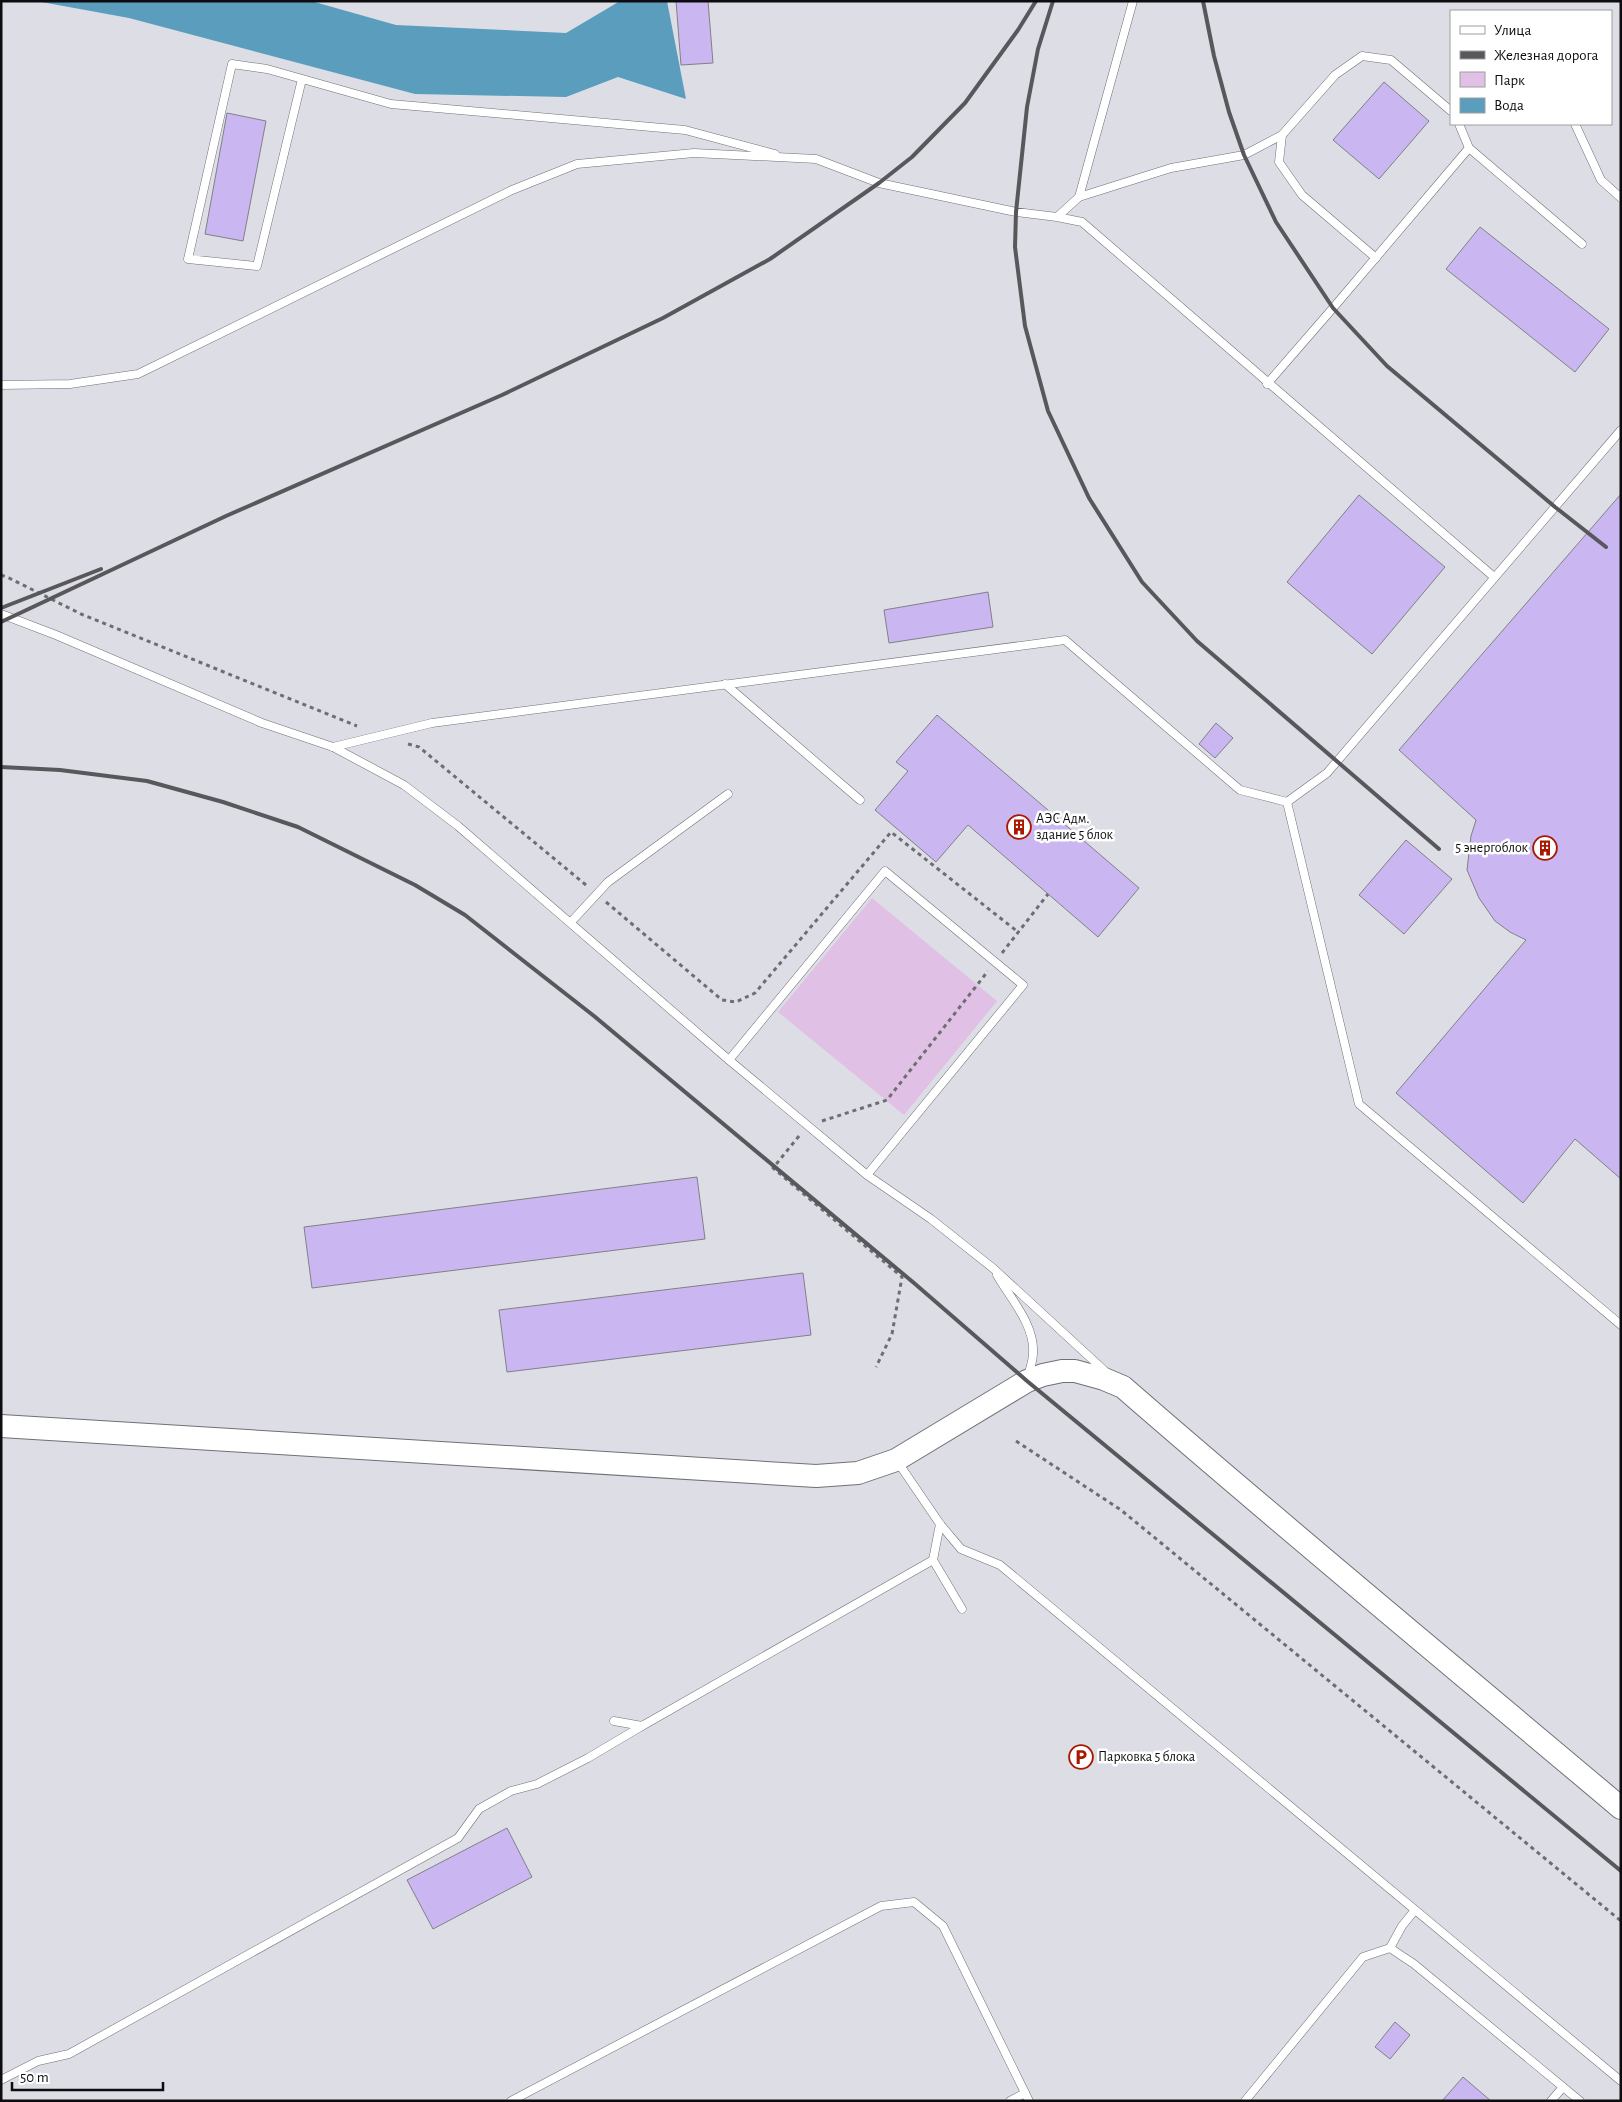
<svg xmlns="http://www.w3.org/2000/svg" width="1622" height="2102" font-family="'Alegreya Sans',sans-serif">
<rect width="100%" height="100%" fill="#dddee5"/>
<polygon fill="#e1c0e5" points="872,898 997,1001 904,1115 778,1012"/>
<polygon fill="#5b9dbd" points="36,1 311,1 396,25 566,33 620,1 667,1 686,99 618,77 566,97 415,94 129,18"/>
<g fill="#cab7f1" stroke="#818085">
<polygon points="676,1 708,1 713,63 681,65"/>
<polygon points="1384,82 1429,121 1379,179 1333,140"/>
<polygon points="227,113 266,121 243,241 205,234"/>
<polygon points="1480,227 1609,329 1575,372 1446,269"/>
<polygon points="1621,494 1621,1179 1575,1139 1523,1203 1396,1093 1526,940 1510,932 1495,921 1479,898 1467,870 1471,836 1476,820 1399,750"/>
<polygon points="1359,495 1445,567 1372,654 1287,582"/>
<polygon points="988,592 993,627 889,643 884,610"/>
<polygon points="937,715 1139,888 1098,937 968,825 936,862 875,810 908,771 896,762"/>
<polygon points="1216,723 1233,738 1215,758 1199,744"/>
<polygon points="1406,840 1452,879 1404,934 1359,895"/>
<polygon points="697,1177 705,1239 312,1288 304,1227"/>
<polygon points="803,1273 811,1335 507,1372 499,1310"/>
<polygon points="507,1828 532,1877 433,1929 407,1880"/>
<polygon points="1395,2022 1410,2035 1390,2059 1375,2047"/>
<polygon points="1463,2077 1491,2101 1442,2101"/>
</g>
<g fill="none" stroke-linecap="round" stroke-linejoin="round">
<g stroke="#6f7075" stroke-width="9">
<g id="lane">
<polyline points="302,79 257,266 188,259 232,64 267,69 391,104 685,130 775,154"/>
<polyline points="1575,124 1601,180 1621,198"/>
<polyline points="1282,135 1279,162 1302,195 1376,258"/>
<polyline points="1469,148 1582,244"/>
<polyline points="1079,197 1133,1"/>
<polyline points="1057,217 1079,197 1171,168 1244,155 1282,135 1335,75 1362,56 1391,60 1451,111"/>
<polyline points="1267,384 1333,308 1469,148 1459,124"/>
<polyline points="1,385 70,384 138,374 512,190 577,164 694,153 816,159 879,183 1016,212 1057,217 1082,222 1494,577"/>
<polyline points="1,614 56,635 262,723 333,747 404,785 458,826 729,1060 867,1175 931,1219 994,1269 1107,1373"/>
<polyline points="725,684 860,800"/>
<polyline points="333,747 432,723 1065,640 1240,790 1287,802 1327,773 1621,430"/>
<polyline points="1287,802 1359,1104 1621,1325"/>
<polyline points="571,922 608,882 728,794"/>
<polyline points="729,1060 885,871 1023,985 867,1175"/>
<path d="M997,1275c13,23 38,50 36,78 0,8 -3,16 -5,23"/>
<polyline points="897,1461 940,1524 961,1549 1000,1565 1621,2081"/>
<polyline points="940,1524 933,1560 962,1609"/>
<polyline points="614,1721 642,1726 933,1560"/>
<polyline points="1390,1948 1414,1964 1580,2101"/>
<polyline points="1,2080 38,2061 69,2054 458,1838 479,1809 511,1791 537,1784 588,1758 642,1726"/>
<polyline points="511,2101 881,1906 914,1902 943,1926 1029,2101"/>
<polyline points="1010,2101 1025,2093"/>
<polyline points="1245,2101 1363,1957 1390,1948 1402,1926 1415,1910"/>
<polyline points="1551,2101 1563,2087"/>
</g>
</g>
<g stroke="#6f7075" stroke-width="24">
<path id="secondary" d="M1,1426l815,50 42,-3 38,-13 131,-79 16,-6 19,-4h13l29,8 19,8c164,143 332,281 498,421"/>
</g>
<g stroke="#6e6e72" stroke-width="3" stroke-dasharray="4 4" stroke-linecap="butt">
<polyline points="1,575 9,578 81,614 357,726"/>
<polyline points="408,744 419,747 586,885"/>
<polyline points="606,902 722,1000 736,1002 755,993 891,832 1018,932"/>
<polyline points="1002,953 1048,894"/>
<polyline points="822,1121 887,1100 988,971"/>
<polyline points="799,1136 773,1168 902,1277 892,1334 876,1367"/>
<polyline points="1016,1441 1121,1510 1621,1921"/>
</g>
<use href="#lane" stroke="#fff" stroke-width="8"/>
<use href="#secondary" stroke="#fff" stroke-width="22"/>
<g stroke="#58585c" stroke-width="4">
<polyline points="1053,1 1038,49 1027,107 1016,212 1015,247 1025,326 1048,411 1089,498 1142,582 1197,641 1439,849"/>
<polyline points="1203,1 1214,56 1229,112 1244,155 1276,222 1333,308 1387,366 1555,507 1606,547"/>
<polyline points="1,608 101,569"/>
<polyline points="1,622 226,516 502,395 663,318 770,259 879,183 912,157 965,103 1018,30 1036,1"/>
<polyline points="1,767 60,770 147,781 223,802 298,827 415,885 465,915 594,1016 914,1283 1027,1381 1621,1871"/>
</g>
</g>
<defs>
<g id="building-ring" transform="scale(1.25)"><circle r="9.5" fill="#fff" stroke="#a91902" stroke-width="1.5"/><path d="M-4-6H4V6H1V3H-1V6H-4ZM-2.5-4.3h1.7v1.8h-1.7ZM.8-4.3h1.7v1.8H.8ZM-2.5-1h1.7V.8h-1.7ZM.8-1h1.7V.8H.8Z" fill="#a91902"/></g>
<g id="parking-ring" transform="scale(1.25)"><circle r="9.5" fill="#fff" stroke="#a91902" stroke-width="1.5"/><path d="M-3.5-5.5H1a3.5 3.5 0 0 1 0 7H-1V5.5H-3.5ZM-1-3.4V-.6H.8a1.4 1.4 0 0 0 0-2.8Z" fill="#a91902"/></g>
</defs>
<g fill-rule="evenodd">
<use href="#building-ring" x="1019" y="827"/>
<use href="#building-ring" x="1545" y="848"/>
<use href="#parking-ring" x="1081" y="1757"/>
</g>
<g text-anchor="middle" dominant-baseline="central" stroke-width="5" stroke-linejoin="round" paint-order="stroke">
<g font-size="14" fill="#0d0d0f" stroke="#fff" text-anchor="start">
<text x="1036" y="819">АЭС Адм.<tspan x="1036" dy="16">здание 5 блок</tspan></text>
<text x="1528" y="848" text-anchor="end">5 энергоблок</text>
<text x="1098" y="1757">Парковка 5 блока</text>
</g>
</g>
<rect width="1622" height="2102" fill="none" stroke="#0d0d0f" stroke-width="5"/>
<rect x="1450" y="10" width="162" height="115" fill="#ffffff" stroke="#9e9e9f"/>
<rect x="1460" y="26" width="25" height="8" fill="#ffffff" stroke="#9e9e9f"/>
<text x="1494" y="35" font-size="15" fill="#0d0d0f">Улица</text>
<rect x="1460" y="51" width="25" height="8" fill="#58585c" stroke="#9e9e9f"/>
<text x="1494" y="60" font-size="15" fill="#0d0d0f">Железная дорога</text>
<rect x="1460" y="72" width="25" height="15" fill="#e1c0e5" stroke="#9e9e9f"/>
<text x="1494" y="85" font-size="15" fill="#0d0d0f">Парк</text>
<rect x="1460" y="98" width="25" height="15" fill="#5b9dbd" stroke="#9e9e9f"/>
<text x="1494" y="110" font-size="15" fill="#0d0d0f">Вода</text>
<path d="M12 2082v8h151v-8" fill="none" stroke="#0d0d0f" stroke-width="2.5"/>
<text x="20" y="2082" font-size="15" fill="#0d0d0f" stroke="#ffffff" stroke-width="4" paint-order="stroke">50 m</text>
</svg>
